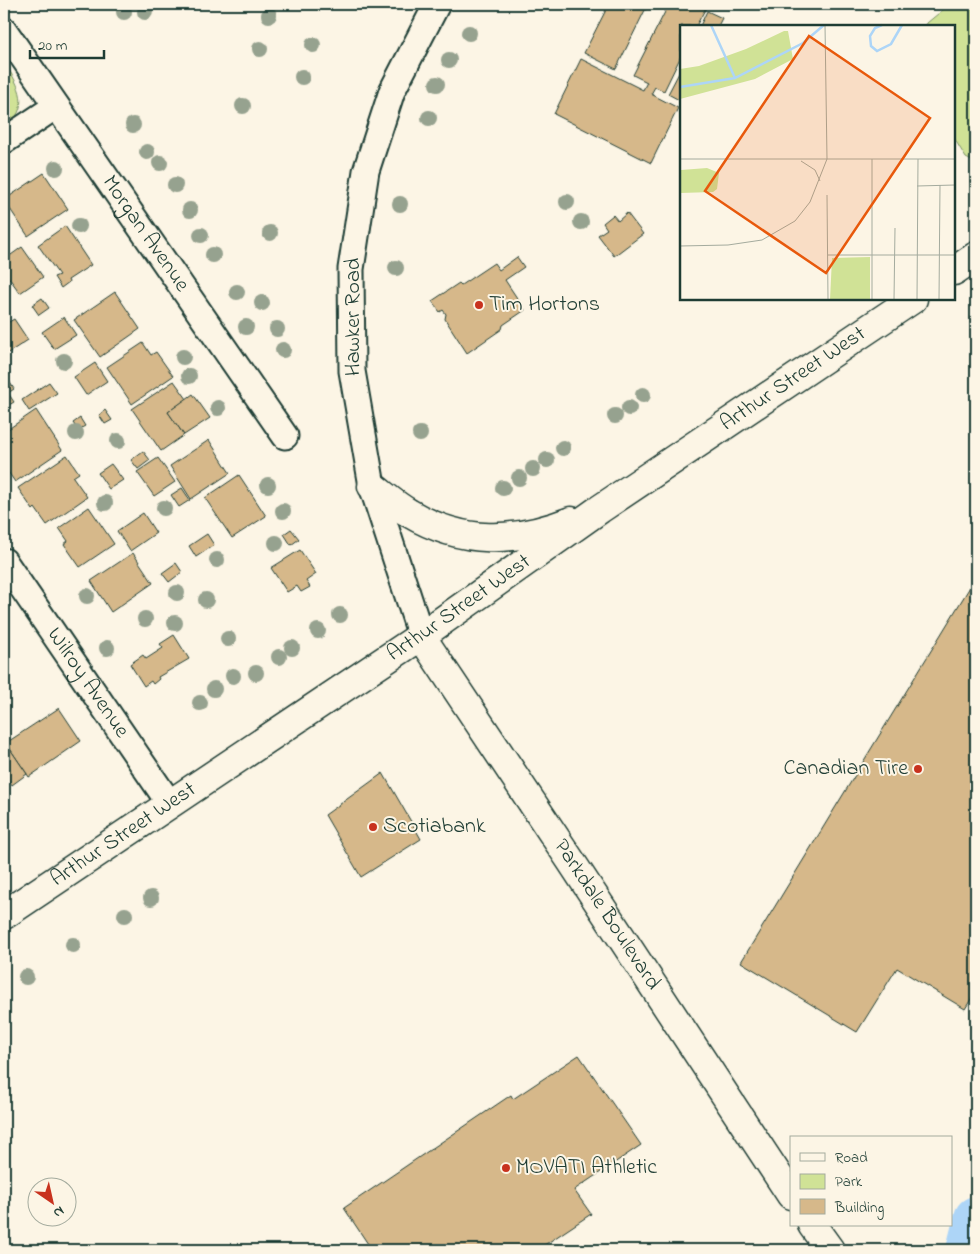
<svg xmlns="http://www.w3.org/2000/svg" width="980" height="1254" font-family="'Indie Flower',sans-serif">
<rect width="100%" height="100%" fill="#fcf5e5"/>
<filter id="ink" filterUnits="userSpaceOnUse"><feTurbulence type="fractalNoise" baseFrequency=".02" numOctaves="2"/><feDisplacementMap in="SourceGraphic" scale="10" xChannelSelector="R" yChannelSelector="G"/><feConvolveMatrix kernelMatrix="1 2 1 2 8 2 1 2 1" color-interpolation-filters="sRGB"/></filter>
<g filter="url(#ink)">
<g fill="#d0e296" stroke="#789065">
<polygon points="950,4 976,4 976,163 966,158 954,138 954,26 926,26 927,23"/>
<path d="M4,62c16,25 28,45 0,67z"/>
</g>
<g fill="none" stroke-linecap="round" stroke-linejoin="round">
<polyline stroke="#add5f7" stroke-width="44" points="968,1250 976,1218"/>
</g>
<g fill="#d6b88a" stroke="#1f3d34">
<polygon points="609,4 648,4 616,69 584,53"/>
<polygon points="669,4 708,4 696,26 681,26 681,56 664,91 655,87 651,94 678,108 651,163 554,114 581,59 643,90 647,82 633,75"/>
<polygon points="707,11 722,18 718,26 700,26"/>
<polygon points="681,69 681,101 668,94"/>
<polygon points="44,173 68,209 28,236 4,200"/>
<polygon points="627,213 643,234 614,256 598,235 607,229 603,223 613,215 618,221"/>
<polygon points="65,226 91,265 68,280 69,282 61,288 54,277 59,275 38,245"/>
<polygon points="22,247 43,277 20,293 4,271 4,260"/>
<polygon points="517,257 524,267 505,280 525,310 503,325 502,329 467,353 445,319 446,314 443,310 440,312 432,301 459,283 461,285 494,263 499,270"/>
<polygon points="115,292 140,329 100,357 74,320"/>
<polygon points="42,298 49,308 39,315 32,305"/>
<polygon points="64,317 76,335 54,349 42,332"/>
<polygon points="14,319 28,340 8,353 4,347 4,325"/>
<polygon points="143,343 151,355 156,352 173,376 132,404 107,367"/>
<polygon points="95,363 107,381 86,395 74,377"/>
<polygon points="9,381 14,389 8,393 14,402 4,408 4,385"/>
<polygon points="174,381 187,399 168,412 184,435 161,451 132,409"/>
<polygon points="49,382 57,393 29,411 22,400"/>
<polygon points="193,394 210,418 184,435 168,412"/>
<polygon points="36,410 62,450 15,482 4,466 5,459 4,459 4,432"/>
<polygon points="105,410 112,420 105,424 99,415"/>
<polygon points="80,418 85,426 78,430 73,423"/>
<polygon points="209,440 230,473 191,499 170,466"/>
<polygon points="143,451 150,460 138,469 131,460"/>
<polygon points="67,455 79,473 73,477 87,497 47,525 35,508 33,510 18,488"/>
<polygon points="158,458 175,482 154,496 137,472"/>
<polygon points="111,464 123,480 109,489 98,473"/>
<polygon points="239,475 266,516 232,538 205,498"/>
<polygon points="182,488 190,500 179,507 171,495"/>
<polygon points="89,507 114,544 80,567 64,544 68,541 59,528"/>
<polygon points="143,513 156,533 130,551 117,531"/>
<polygon points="291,529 299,539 291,545 284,534"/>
<polygon points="207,534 214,545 196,557 189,546"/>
<polygon points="300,550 316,574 306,581 310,587 301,592 297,586 287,592 271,568"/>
<polygon points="133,553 153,583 111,612 91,581"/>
<polygon points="176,563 182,572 169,582 162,573"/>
<polygon points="976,577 976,991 965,1009 897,968 857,1032 741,962"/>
<polygon points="174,635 189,659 158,677 159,679 153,684 151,681 144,686 130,664 143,655 146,659 163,648 160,644"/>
<polygon points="59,708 81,741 29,777 6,743"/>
<polygon points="6,743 27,774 12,785 4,773 4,745"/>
<polygon points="383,773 421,839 361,877 325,815"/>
<polygon points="579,1055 641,1145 574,1190 591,1214 537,1250 372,1250 344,1208 511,1095 513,1099"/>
</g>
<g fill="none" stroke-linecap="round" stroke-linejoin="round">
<g stroke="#1f3d34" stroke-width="29">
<g id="street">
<path id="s1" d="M4,30l281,406"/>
<polyline points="4,141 56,106"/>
<path id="s2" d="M4,561l166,243"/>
<polyline points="421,636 372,486 352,371 351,269 366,171 392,91 437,4"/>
</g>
</g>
<g stroke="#1f3d34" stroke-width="31">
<g id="secondary">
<polyline points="954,271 976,256"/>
<path d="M372,486c12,9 24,20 37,27 54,32 105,30 162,8"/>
<path id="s3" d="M421,636l150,225 220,334"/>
<path id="s4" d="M4,915l417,-279 179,-127 313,-210"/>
<polyline points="812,1225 830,1250"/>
</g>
</g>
<use href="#street" stroke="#fcf5e5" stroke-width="25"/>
<use href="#secondary" stroke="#fcf5e5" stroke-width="28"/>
</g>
<g fill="#96a28f">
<circle cx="124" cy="12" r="8"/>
<circle cx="145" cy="12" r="8"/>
<circle cx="269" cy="15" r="8"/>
<circle cx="469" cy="33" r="8"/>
<circle cx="313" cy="45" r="8"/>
<circle cx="260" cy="49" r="8"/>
<circle cx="449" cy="60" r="8"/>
<circle cx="302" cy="77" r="8"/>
<circle cx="437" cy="84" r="8"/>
<circle cx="243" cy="106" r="8"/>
<circle cx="429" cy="118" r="8"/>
<circle cx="133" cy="125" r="8"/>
<circle cx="147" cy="152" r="8"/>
<circle cx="160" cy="163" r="8"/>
<circle cx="56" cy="168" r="8"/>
<circle cx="175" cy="185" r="8"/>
<circle cx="567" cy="202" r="8"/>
<circle cx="400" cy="204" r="8"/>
<circle cx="190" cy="210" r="8"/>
<circle cx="581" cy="222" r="8"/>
<circle cx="79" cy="226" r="8"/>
<circle cx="270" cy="233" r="8"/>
<circle cx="201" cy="235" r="8"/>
<circle cx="213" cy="255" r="8"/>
<circle cx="396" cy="268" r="8"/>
<circle cx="237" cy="292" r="8"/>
<circle cx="262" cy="303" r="8"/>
<circle cx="246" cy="327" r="8"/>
<circle cx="277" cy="329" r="8"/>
<circle cx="283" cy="350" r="8"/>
<circle cx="183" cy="357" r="8"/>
<circle cx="64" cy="361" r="8"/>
<circle cx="189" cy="376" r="8"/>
<circle cx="643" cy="395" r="8"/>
<circle cx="218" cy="408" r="8"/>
<circle cx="629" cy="408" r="8"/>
<circle cx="615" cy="416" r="8"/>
<circle cx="76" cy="433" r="8"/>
<circle cx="420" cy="434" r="8"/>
<circle cx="118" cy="441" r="8"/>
<circle cx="563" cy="448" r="8"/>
<circle cx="547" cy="460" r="8"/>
<circle cx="533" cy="469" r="8"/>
<circle cx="519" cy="478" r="8"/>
<circle cx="268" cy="485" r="8"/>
<circle cx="503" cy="488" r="8"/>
<circle cx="105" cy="503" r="8"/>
<circle cx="164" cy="508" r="8"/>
<circle cx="283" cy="511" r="8"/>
<circle cx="276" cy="543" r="8"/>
<circle cx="217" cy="560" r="8"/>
<circle cx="177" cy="593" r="8"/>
<circle cx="87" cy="596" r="8"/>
<circle cx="206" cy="600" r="8"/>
<circle cx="340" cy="615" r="8"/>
<circle cx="145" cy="619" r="8"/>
<circle cx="175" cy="623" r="8"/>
<circle cx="318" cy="631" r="8"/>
<circle cx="228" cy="639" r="8"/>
<circle cx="107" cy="648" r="8"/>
<circle cx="292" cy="648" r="8"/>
<circle cx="279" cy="657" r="8"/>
<circle cx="256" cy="673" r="8"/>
<circle cx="233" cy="676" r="8"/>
<circle cx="214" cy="689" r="8"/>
<circle cx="200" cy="703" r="8"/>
<circle cx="151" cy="898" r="8"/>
<circle cx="125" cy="915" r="8"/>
<circle cx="73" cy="945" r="8"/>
<circle cx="26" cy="977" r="8"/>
</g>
</g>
<g fill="#c8321e" stroke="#fcf5e5" stroke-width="2">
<circle cx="479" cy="305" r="5"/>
<circle cx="918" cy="769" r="5"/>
<circle cx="373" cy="827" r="5"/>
<circle cx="506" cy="1168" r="5"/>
</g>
<g text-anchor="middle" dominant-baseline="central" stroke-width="4" stroke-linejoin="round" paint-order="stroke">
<g font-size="22" fill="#1f3d34" stroke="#fcf5e5">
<text stroke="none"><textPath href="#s1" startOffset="248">Morgan Avenue</textPath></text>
<text transform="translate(354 317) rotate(-90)">Hawker Road</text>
<text stroke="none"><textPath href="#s4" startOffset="954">Arthur Street West</textPath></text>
<text stroke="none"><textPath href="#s4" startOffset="549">Arthur Street West</textPath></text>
<text stroke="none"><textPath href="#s2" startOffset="148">Wilroy Avenue</textPath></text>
<text stroke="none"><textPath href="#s4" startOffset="144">Arthur Street West</textPath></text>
<text stroke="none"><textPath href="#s3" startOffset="335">Parkdale Boulevard</textPath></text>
</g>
<g font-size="22" fill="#1f3d34" stroke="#fcf5e5" text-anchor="start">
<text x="489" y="305">Tim Hortons</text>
<text x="908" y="769" text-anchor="end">Canadian Tire</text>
<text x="383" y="827">Scotiabank</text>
<text x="516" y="1168">MOVATI Athletic</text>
</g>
</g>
<g transform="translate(680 25)">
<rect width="275" height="275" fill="#fcf5e5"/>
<path d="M104,6h4l5,28 -38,20 -75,20v-30l19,-3 47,-17zM27,143l12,5 -2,16 -4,3 -33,1 1,-23zM190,232v43h-40l2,-42z" fill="#d0e296"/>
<path fill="none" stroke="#add5f7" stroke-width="2.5" d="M31,0l24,53M202,0l-7,3 -5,8 1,10 6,5 14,-7 11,-19M0,62l55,-9 68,-35 21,-18"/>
<path fill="none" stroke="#a4ab9e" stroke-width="1" d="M0,134h275M192,134v141M121,136l14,9 5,11M237,161l38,-1M147,170l1,105M0,221l48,-1 34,-5 33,-19 15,-19 17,-43 -2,-134M148,230h127M214,275l1,-72M237,275l1,-141M259,275l1,-115"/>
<path fill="#e8590c" fill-opacity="0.15" stroke="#e8590c" stroke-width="2.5" d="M129,11l121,82 -104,155 -121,-82z"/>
<rect width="275" height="275" fill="none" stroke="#1f3d34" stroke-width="2.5"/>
</g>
<rect width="980" height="1254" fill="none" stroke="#fcf5e5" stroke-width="20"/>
<rect x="10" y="10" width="960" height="1234" fill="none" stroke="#1f3d34" stroke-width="2" filter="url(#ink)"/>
<rect x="790" y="1136" width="162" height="90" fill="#fcf5e5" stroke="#a4ab9e"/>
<rect x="800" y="1153" width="25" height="8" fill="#fcf5e5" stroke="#a4ab9e"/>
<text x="835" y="1162" font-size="15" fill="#1f3d34">Road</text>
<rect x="800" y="1174" width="25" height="15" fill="#d0e296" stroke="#a4ab9e"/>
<text x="835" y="1186" font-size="15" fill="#1f3d34">Park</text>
<rect x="800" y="1199" width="25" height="15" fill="#d6b88a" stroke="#a4ab9e"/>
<text x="835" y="1212" font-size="15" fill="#1f3d34">Building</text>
<g transform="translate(52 1202) rotate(146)"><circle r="24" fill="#fcf5e5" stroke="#a4ab9e"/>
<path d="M0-4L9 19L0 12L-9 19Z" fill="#c8321e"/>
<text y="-8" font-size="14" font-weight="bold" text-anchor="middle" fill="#1f3d34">N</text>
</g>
<path d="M30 50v8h74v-8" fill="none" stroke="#1f3d34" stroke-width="2.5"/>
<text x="38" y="50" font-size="15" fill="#1f3d34" stroke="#fcf5e5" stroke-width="4" paint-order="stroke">20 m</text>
</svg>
